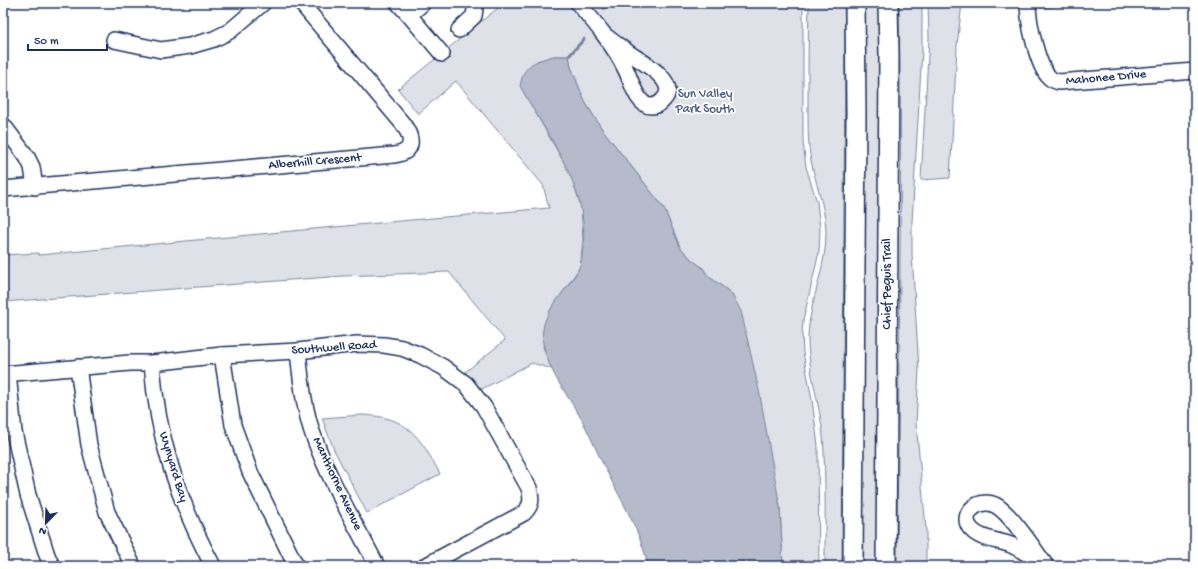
<svg xmlns="http://www.w3.org/2000/svg" width="1198" height="569" viewBox="0 0 1198 569" font-family="'Gochi Hand',sans-serif">
  <style>
    .green { fill: #dee1e7; stroke: #7c88a2 }
    .water { fill: #b5bbca; stroke: #77839f }
    .lines { fill: none; stroke-linecap: round; stroke-linejoin: round }
    .stream { stroke: #77839f; stroke-width: 3 }
    .minor-casing { stroke: #1b2f5e; stroke-width: 18 }
    .major-casing { stroke: #1b2f5e; stroke-width: 22 }
    .minor { stroke: #fff; stroke-width: 15 }
    .major { stroke: #fff; stroke-width: 19 }
    .labels { text-anchor: middle; dominant-baseline: central; stroke-width: 3.5; stroke-linejoin: round; paint-order: stroke }
    .street-label { font-size: 13px; fill: #1b2f5e; stroke: #fff }
    .park-label { font-size: 13px; fill: #4c5c80; stroke: #fff }
  </style>
  <rect width="100%" height="100%" fill="#fff"/>
  <filter id="ink" filterUnits="userSpaceOnUse"><feTurbulence type="fractalNoise" baseFrequency=".025" numOctaves="2"/><feDisplacementMap in="SourceGraphic" scale="8" xChannelSelector="R" yChannelSelector="G"/><feConvolveMatrix kernelMatrix="1 2 1 2 8 2 1 2 1" color-interpolation-filters="sRGB"/></filter>
  <g filter="url(#ink)">
    <!-- green -->
    <g class="green">
      <path d="M 504,3 L 803,3 L 803,142 L 806,167 L 817,202 L 820,228 L 819,252 L 803,321 L 802,335 L 803,352 L 812,400 L 818,446 L 819,566 L 783,566 L 780,507 L 731,293 L 708,276 L 703,268 L 692,260 L 680,247 L 664,208 L 602,129 L 585,102 L 571,67 L 569,56 L 554,56 L 537,61 L 530,103 L 571,175 L 581,206 L 583,240 L 580,267 L 550,311 L 543,347 L 552,369 L 532,363 L 480,390 L 464,373 L 505,340 L 449,272 L 343,276 L 3,302 L 3,255 L 38,253 L 39,255 C 209,239 379,222 549,208 L 543,185 L 456,81 L 418,114 L 398,89 Z"/>
      <path d="M 809,3 L 844,3 L 845,32 L 842,566 L 825,566 C 825,523 826,479 823,436 C 820,402 807,369 808,335 C 810,299 827,266 826,231 C 825,202 812,176 809,148 C 808,135 808,122 808,109 C 808,74 808,38 809,3 Z"/>
      <polygon points="861,3 880,3 879,566 859,566"/>
      <path d="M 899,3 L 922,3 L 922,50 L 912,222 L 912,254 L 919,370 L 916,423 L 926,528 L 926,566 L 897,566 C 898,378 903,191 899,3 Z"/>
      <polygon points="928,3 962,3 957,46 950,178 921,180 929,38"/>
      <polygon points="1041,3 1100,3 1040,8"/>
      <path d="M 362,415 C 408,416 420,437 440,474 L 367,513 L 334,450 L 322,418 Z"/>
    </g>
    <!-- water -->
    <path class="water" d="M 554,56 L 569,56 L 571,67 L 585,102 L 602,129 L 664,208 L 680,247 L 692,260 L 703,268 L 708,276 L 731,293 L 741,311 L 760,395 L 780,507 L 783,566 L 648,566 C 641,532 622,502 607,472 C 598,455 591,437 582,420 C 569,397 550,374 544,348 C 535,314 566,295 579,268 C 582,262 582,253 583,247 C 590,188 547,136 520,86 C 524,64 533,62 554,56 Z"/>
    <g class="lines">
      <!-- stream -->
      <g class="stream">
        <polyline points="604,8 607,3"/>
        <polyline points="569,56 584,39"/>
      </g>
      <!-- minor casing -->
      <g class="minor-casing">
        <g id="minor">
          <polyline points="398,3 409,15"/>
          <polyline points="423,3 409,15 442,54"/>
          <path d="M 578,3 C 596,24 614,45 626,70 C 631,80 637,106 651,106 C 656,106 661,103 664,99 C 680,81 640,61 629,53 C 622,48 614,43 607,37"/>
          <path d="M 1028,3 C 1028,20 1037,67 1050,78 C 1052,80 1056,81 1059,82 L 1195,71"/>
          <polyline points="459,30 474,16 475,9"/>
          <polyline points="114,40 161,50 190,46 214,39 230,31 263,3"/>
          <polyline points="3,125 27,157 32,167 35,187"/>
          <path d="M 3,189 L 394,155 C 415,152 413,138 403,124 L 301,3"/>
          <path d="M 298,351 C 301,380 304,412 315,440 C 331,484 356,525 377,566"/>
          <polyline points="222,355 233,425 250,472 296,566"/>
          <path d="M 152,363 C 157,438 178,500 213,566"/>
          <polyline points="78,367 89,445 107,512 133,566"/>
          <polyline points="8,373 14,432 28,495 47,555 52,566"/>
          <path d="M 3,374 L 130,363 L 152,363 L 222,355 L 298,351 L 357,344 L 384,345 L 402,348 L 420,355 L 443,367 L 466,384 L 484,407 L 529,488 C 532,499 532,505 524,513 L 425,566"/>
          <path d="M 1046,566 C 1035,559 1023,550 1011,545 C 999,540 981,540 972,530 C 957,515 979,497 995,505 C 1010,512 1036,552 1046,566"/>
        </g>
      </g>
      <!-- major casing -->
      <g class="major-casing">
        <g id="major">
          <polyline points="853,566 856,113 855,3"/>
          <polyline points="886,566 889,55 888,3"/>
        </g>
      </g>
      <!-- minor -->
      <use href="#minor" class="minor"/>
      <!-- major -->
      <use href="#major" class="major"/>
    </g>
  </g>
  <g class="labels">
    <!-- street labels -->
    <g class="street-label">
      <text transform="translate(1106 78) rotate(-5)">Mahonee Drive</text>
      <text transform="translate(315 162) rotate(-5)">Alberhill Crescent</text>
      <text transform="translate(887 284) rotate(-90)">Chief Peguis Trail</text>
      <text transform="translate(334 348) rotate(-4)">Southwell Road</text>
      <text transform="translate(173 467) rotate(73)">Wynyard Bay</text>
      <text transform="translate(337 484) rotate(65)">Manthorne Avenue</text>
    </g>
    <!-- park labels -->
    <g class="park-label">
      <text x="705" y="94">Sun Valley<tspan x="705" dy="15">Park South</tspan></text>
    </g>
  </g>
  <!-- margin -->
  <rect width="1198" height="569" fill="none" stroke="#fff" stroke-width="16"/>
  <rect x="8" y="8" width="1182" height="553" fill="none" stroke="#1b2f5e" stroke-width="1.5" filter="url(#ink)"/>
  <!-- north arrow -->
  <g transform="translate(46 523) rotate(203)" stroke="#ffffff" stroke-width="3" paint-order="stroke">
  <path d="M0-3L7 15L0 10L-7 15Z" fill="#1b2f5e"/>
  <text y="-6" font-size="11" font-weight="bold" text-anchor="middle" fill="#1b2f5e">N</text>
  </g>
  <!-- scale -->
  <path d="M28 44v6h79v-6" fill="none" stroke="#1b2f5e" stroke-width="2"/>
  <text x="34" y="44" font-size="12" fill="#1b2f5e" stroke="#ffffff" stroke-width="3" paint-order="stroke">50 m</text>
</svg>
